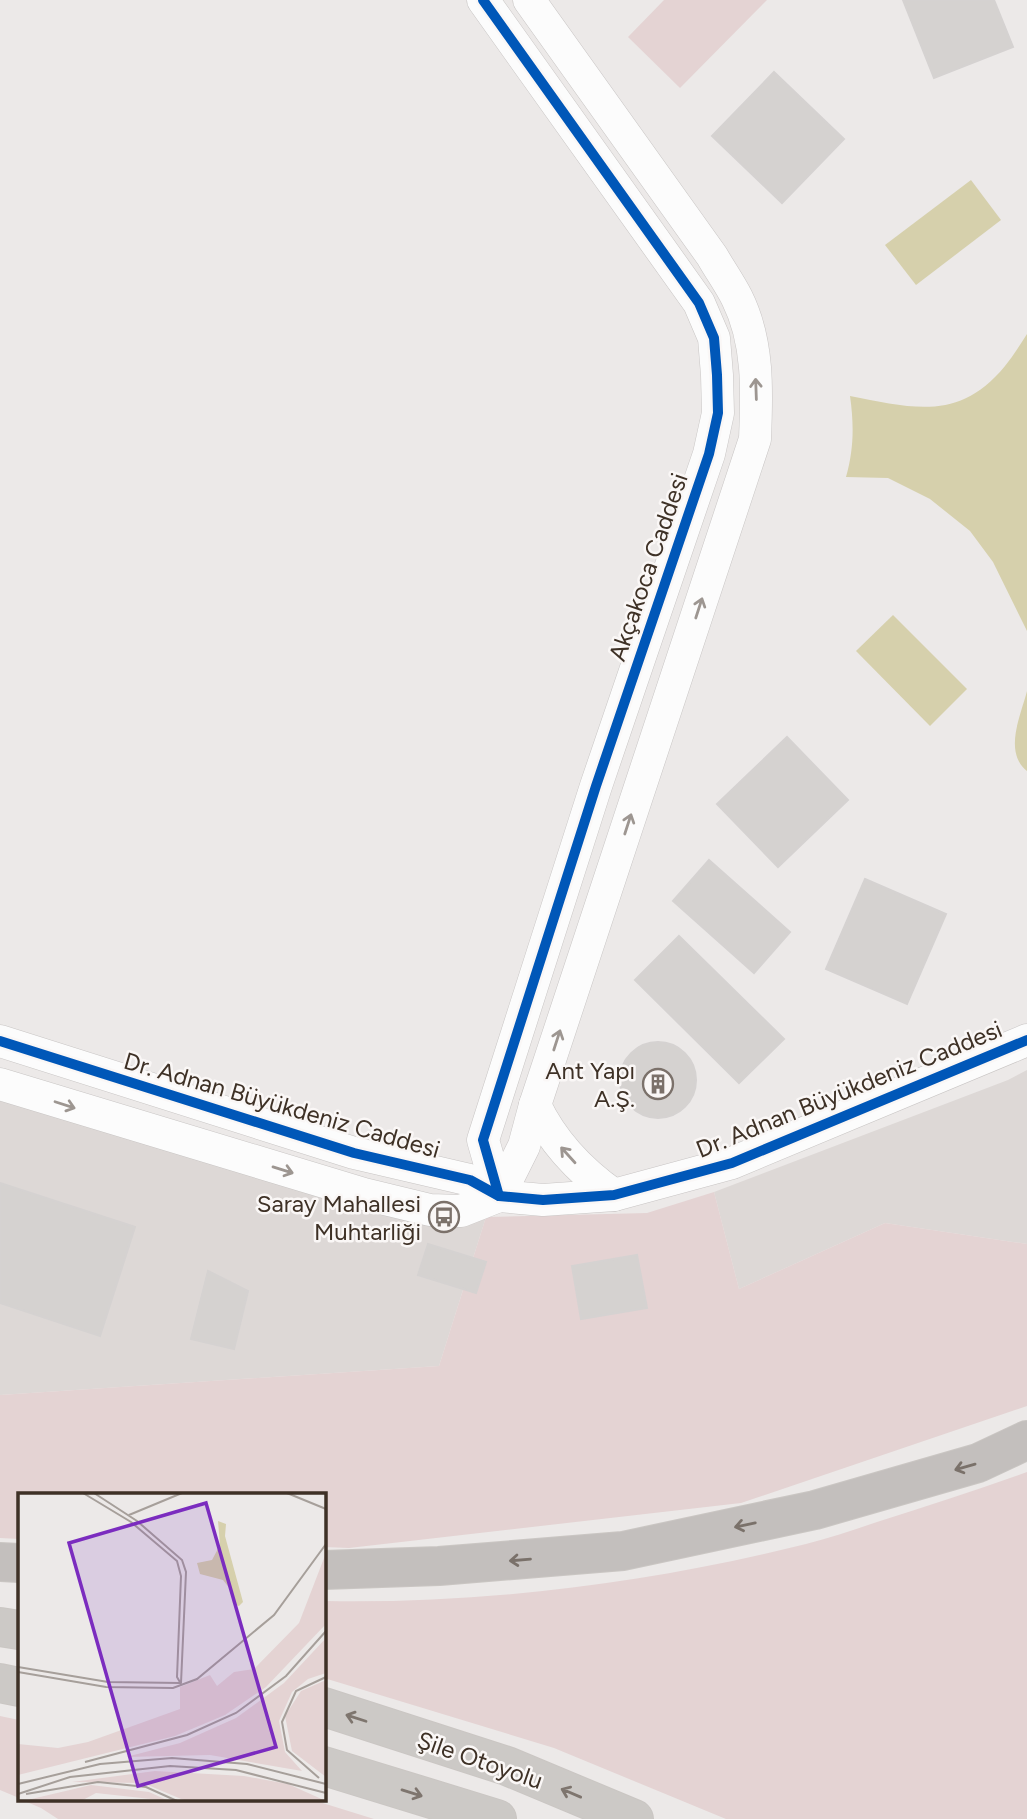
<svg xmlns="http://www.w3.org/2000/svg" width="1027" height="1819" viewBox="0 0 1027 1819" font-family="Figtree,sans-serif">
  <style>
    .built { fill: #ddd8d6 }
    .green { fill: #e4d3d3 }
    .water { fill: #d6d0ac }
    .building { fill: #d5d2d0; stroke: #d5d2d1; stroke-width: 2 }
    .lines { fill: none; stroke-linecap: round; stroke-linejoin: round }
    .tertiary-casing { stroke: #c8c5c4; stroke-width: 33 }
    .trunk-casing { stroke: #cac6c3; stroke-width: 40 }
    .motorway-casing { stroke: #cac6c3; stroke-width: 40 }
    .tertiary { stroke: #fcfcfc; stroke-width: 32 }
    .trunk { stroke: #ccc9c6; stroke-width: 38 }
    .motorway { stroke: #c3bfbd; stroke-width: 38 }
    .cycleway-casing { stroke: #faf7f6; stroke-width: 15 }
    .cycleway { stroke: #0057b8; stroke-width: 10 }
    .oneway { stroke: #9d9691 }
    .oneway2 { stroke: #7a716a }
    .oneway3 { stroke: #7e756e }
    .labels { text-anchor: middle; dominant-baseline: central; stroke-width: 5; stroke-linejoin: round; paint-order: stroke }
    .street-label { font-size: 24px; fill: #3e3126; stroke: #faf7f6 }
    .poi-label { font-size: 24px; fill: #3e3126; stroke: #faf7f6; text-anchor: end }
    .inset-road { fill: none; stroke: #a69f9a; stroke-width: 2 }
    .view { fill: #7b2cbf; fill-opacity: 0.15; stroke: #7b2cbf; stroke-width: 3.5 }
    .inset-edge { fill: none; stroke: #3e3126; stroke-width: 3.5 }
  </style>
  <rect width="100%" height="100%" fill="#ece9e8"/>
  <!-- built -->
  <g class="built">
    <polygon points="1027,1070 1027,1244 885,1223 739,1289 714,1192 1008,1080"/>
    <polygon points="0,1080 486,1217 439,1366 0,1395"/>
  </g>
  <!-- green -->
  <g class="green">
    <polygon points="664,0 767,0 680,88 628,37"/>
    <polygon points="714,1192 739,1289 885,1223 1027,1244 1027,1406 741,1503 349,1548 324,1547 324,1495 19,1495 19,1539 0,1538 0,1395 439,1366 486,1217 647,1213"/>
    <path d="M 1027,1472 L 1027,1819 L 726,1819 L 554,1748 L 324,1678 L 324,1601 C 485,1604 649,1583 806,1544 C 830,1538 853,1530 877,1522 C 927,1506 977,1490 1027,1472 Z"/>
    <polygon points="0,1716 19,1720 19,1798 0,1790"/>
    <polygon points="22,1800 313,1800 374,1819 58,1819 41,1808"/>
  </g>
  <!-- water -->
  <g class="water">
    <polygon points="971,180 1001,220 916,285 885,245"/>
    <path d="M 1027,334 L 1027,631 L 993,562 L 970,531 L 930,499 L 888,478 L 846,477 C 854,449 854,424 850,396 C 913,408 959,422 1005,366 C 1013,356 1020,345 1027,334 Z"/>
    <polygon points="893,615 967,689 930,726 856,651"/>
    <path d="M 1027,691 L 1027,771 C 1003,752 1021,715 1027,691 Z"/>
  </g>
  <!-- building -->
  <g class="building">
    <polygon points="903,0 994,0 1013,47 934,78"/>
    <polygon points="774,72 844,139 782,203 712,136"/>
    <polygon points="787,737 848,800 778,867 717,804"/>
    <polygon points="709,860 790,932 754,973 673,901"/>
    <polygon points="865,879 946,914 907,1004 826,969"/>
    <polygon points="679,936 784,1039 739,1083 635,980"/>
    <circle cx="658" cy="1080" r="38"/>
    <polygon points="0,1183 135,1227 100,1336 0,1303"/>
    <polygon points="428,1244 486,1262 476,1293 418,1275"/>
    <polygon points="637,1255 647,1308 581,1319 572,1266"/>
    <polygon points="208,1271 248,1291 234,1349 191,1339"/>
  </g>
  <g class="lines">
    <!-- tertiary casing -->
    <g class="tertiary-casing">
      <g id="tertiary">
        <polyline points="483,0 699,303 714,338 717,375 718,413 709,454 596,786 483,1140 499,1196"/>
        <polyline points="0,1041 354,1153 470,1180 499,1196 543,1200 614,1195 732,1163 1027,1040"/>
        <polyline points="0,1084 364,1194 430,1210 461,1211 499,1196"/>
        <path d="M 535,1105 C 553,1143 580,1171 614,1195"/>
        <path d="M 499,1196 L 524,1146 L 535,1105 L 755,439 C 757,392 759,342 737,298 C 730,284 720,270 712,256 L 529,0"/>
      </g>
    </g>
    <!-- trunk casing -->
    <g class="trunk-casing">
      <g id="trunk">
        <polyline points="0,1627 19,1630"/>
        <polyline points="0,1683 19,1687"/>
        <polyline points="324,1707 507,1766 634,1819"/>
        <polyline points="324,1766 497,1819"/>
      </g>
    </g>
    <!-- motorway casing -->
    <g class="motorway-casing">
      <g id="motorway">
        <polyline points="0,1562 19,1563"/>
        <polyline points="324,1570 439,1566 623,1551 815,1510 978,1463 1027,1440"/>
      </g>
    </g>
    <!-- tertiary -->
    <use href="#tertiary" class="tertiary"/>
    <!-- trunk -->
    <use href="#trunk" class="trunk"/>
    <!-- motorway -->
    <use href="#motorway" class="motorway"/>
    <!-- cycleway casing -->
    <g class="cycleway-casing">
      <g id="cycleway">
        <polyline points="483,0 699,303 714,338 717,375 718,413 709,454 596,786 483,1140 499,1196"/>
        <polyline points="0,1041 354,1153 470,1180 499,1196 543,1200 614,1195 732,1163 1027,1040"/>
      </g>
    </g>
    <!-- cycleway -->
    <use href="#cycleway" class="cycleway"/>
  </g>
  <!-- one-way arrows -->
  <defs><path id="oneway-shaft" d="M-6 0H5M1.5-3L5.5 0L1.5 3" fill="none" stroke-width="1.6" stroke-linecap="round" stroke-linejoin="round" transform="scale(1.75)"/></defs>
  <g class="oneway">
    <use href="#oneway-shaft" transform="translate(756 389) rotate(-92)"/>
    <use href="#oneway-shaft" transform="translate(699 608) rotate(-72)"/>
    <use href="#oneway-shaft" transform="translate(628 824) rotate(-72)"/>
    <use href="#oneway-shaft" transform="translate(557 1040) rotate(-72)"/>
    <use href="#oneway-shaft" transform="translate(65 1105) rotate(18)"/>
    <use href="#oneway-shaft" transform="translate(568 1155) rotate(-132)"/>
    <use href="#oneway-shaft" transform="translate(283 1170) rotate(17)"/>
  </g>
  <g class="oneway2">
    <use href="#oneway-shaft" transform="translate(965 1467) rotate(164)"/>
    <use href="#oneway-shaft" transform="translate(745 1525) rotate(168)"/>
    <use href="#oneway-shaft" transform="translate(520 1560) rotate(175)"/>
  </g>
  <g class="oneway3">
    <use href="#oneway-shaft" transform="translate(356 1718) rotate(-162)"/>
    <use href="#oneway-shaft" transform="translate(412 1793) rotate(17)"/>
    <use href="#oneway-shaft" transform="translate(571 1793) rotate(-157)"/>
  </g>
  <!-- icons -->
  <defs>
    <g id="building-ring" transform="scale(1.575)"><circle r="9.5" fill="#faf7f6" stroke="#7b716a" stroke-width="1.5"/><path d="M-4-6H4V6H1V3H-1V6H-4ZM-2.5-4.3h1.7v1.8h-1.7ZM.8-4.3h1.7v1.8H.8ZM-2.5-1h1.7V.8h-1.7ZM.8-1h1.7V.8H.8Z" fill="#7b716a"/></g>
    <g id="bus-ring" transform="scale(1.575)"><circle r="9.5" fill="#faf7f6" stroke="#7b716a" stroke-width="1.5"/><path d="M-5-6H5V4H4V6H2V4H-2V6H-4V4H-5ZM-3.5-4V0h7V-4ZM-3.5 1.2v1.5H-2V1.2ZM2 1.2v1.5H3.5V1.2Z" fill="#7b716a"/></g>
  </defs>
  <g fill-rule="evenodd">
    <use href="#building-ring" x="658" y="1084"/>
    <use href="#bus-ring" x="444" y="1217"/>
  </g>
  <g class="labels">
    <!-- street labels -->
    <g class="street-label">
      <text transform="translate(648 567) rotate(-71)">Akçakoca Caddesi</text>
      <text transform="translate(849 1089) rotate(-22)">Dr. Adnan Büyükdeniz Caddesi</text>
      <text transform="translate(282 1105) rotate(16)">Dr. Adnan Büyükdeniz Caddesi</text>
      <text transform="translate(480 1760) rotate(19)">Şile Otoyolu</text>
    </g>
    <!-- poi labels -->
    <g class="poi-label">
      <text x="635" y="1070">Ant Yapı<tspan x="635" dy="28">A.Ş.</tspan></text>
      <text x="421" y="1203">Saray Mahallesi<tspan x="421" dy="28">Muhtarliği</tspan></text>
    </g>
  </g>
  <!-- overview -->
  <g transform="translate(18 1493)">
    <rect width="308" height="308" fill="#ece9e8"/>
    <path d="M 308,60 L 308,131 L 248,194 L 207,222 L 157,243 L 0,282 L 0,251 L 40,255 L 70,249 L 162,216 L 162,194 L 192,182 L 199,193 L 216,179 L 236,176 L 281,130 ZM 308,145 L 308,180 L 290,186 L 274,199 L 261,228 L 267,259 L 284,278 L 192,262 L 108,264 L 162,250 L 218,225 L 266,190 ZM 308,187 L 308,284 L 274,258 L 267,223 L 283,198 ZM 137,278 L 226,283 L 270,291 L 308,308 L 168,308 L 125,290 L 54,289 ZM 73,292 L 131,299 L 151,308 L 78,300 L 63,308 L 5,308 Z" fill="#e4d3d3"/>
    <path d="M 200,28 L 208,31 L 207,43 L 225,109 L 221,113 L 215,111 L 213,97 L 205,87 L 182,81 L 179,70 L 194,67 L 202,52 Z" fill="#d6d0ac"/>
    <path class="inset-road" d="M 65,0 L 113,29 L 159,68 L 163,83 L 159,184 L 163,191M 76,0 L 119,28 L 164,67 L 168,79 L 163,190M 269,0 L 308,16M 111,22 L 164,0M 0,174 L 90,189 L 162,190M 0,179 L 88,194 L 155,195 L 179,186 L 256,122 L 308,51M 67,269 L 169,242 L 218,220 L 268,183 L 308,138M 301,285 L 269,257 L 264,229 L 278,198 L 308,184M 0,291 L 82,271 L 154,265 L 229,271 L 308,291M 0,301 L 52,284 L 152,273 L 218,277 L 308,300M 8,301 L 80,289 L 128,294 L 159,308M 71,308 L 99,308"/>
    <path class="view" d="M 188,10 L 258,254 L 120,293 L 51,50 Z"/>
    <rect width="308" height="308" class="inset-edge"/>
  </g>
</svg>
